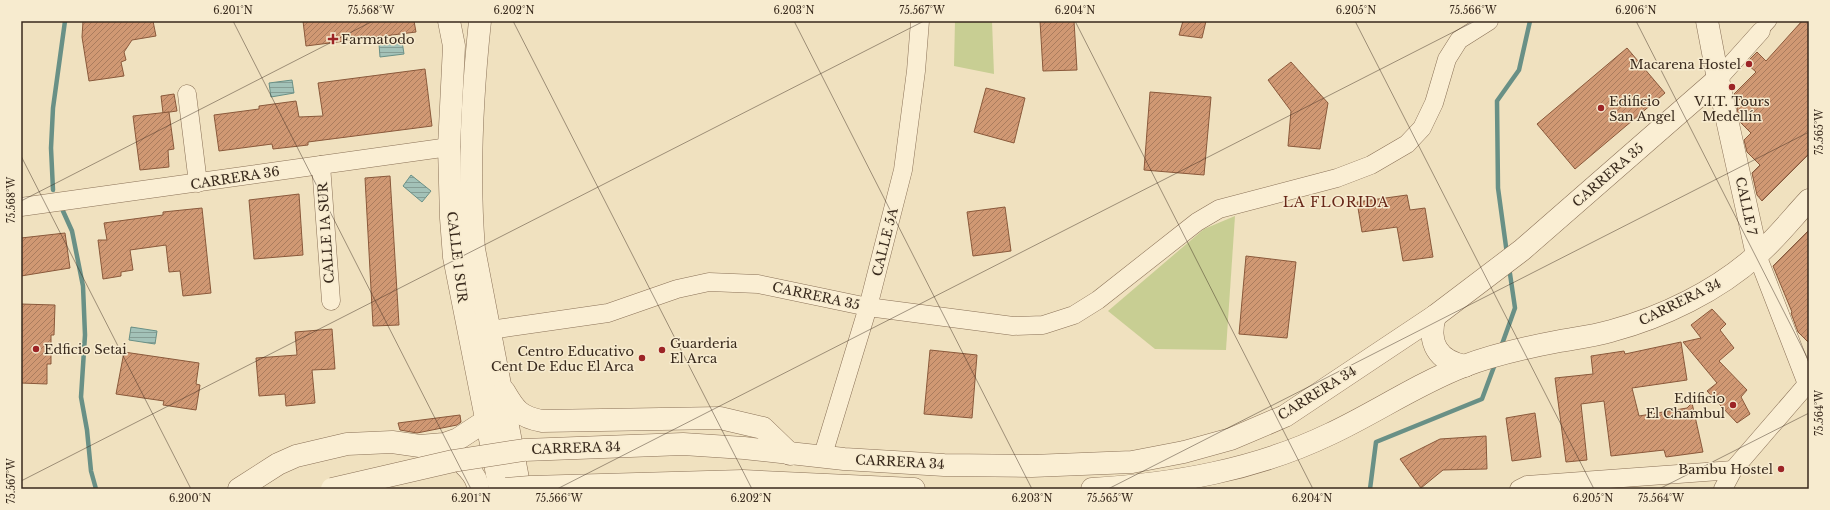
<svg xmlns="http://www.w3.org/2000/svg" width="1830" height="510" viewBox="0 0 1830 510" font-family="'Libre Baskerville',serif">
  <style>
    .green { fill: #c8ce93 }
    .water { fill: url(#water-rules); stroke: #699086 }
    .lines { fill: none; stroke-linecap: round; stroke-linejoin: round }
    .stream { stroke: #699086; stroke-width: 4.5 }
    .building { fill: url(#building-hatch); stroke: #8a593b }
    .pedestrian-casing { stroke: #8a7157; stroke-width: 14 }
    .minor-casing { stroke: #8a7157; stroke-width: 19 }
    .tertiary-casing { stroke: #8a7157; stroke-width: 23 }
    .pedestrian { stroke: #faeed3; stroke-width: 13 }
    .minor { stroke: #faeed3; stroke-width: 18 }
    .tertiary { stroke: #faeed3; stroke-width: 22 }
    .tertiary-bridge-casing { stroke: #8a7157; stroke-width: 23; stroke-linecap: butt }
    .tertiary-bridge { stroke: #faeed3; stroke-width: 22 }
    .ticks { fill: none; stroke: #38291c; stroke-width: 1; stroke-opacity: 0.45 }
    .poi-dot { fill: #9c2426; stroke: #f7ebcf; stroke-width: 1.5 }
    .labels { text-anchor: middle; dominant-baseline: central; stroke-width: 3; stroke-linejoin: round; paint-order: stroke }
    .poi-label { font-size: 13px; fill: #38291c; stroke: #f7ebcf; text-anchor: start }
    .street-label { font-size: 13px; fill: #38291c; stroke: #f7ebcf }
    .neighbourhood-label { font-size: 14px; letter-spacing: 1px; fill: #672819; stroke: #f7ebcf }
    .neatline { fill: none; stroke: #38291c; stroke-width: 1.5 }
    .ticks-label { font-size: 10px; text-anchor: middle; fill: #38291c }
  </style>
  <defs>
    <pattern id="water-rules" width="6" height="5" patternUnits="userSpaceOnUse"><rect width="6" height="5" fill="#a3c2b8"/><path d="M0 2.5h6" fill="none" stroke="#869e95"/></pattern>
    <pattern id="building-hatch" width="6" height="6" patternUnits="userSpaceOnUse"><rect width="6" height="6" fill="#d09873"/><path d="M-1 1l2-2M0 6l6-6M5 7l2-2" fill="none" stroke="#aa7c5e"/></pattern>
  </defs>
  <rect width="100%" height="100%" fill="#f0e1bf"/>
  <!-- green -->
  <g class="green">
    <polygon points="955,21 992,21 994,74 954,66"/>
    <polygon points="1235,216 1226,350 1155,349 1108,311 1204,229"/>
  </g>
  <!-- water -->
  <g class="water">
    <polygon points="402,41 404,54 380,57 379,44"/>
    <polygon points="292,80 294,93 271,97 269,83"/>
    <polygon points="411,175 431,191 422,202 403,186"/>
    <polygon points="131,327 157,331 155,344 129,340"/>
  </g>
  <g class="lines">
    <!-- stream -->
    <g class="stream">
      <polyline points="53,190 51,148 53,108 65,21"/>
      <polyline points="63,211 72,231 83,286 85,335 81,397 87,430 91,471 96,489"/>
      <polyline points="1507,254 1498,188 1497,101 1519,70 1530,21"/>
      <polyline points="1501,347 1515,308 1509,267"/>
      <polyline points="1370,489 1376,442 1482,399 1495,364"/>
    </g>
  </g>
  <!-- building -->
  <g class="building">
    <polygon points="83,21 153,21 156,36 132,40 124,52 126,60 121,62 124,76 89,81 82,37"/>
    <polygon points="303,21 414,21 416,32 306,46"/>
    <polygon points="1040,21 1074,21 1077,70 1043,71"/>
    <polygon points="1183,21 1206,21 1202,38 1179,35"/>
    <polygon points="1802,21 1809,21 1809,154 1762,201 1757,195 1752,173 1760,165 1747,152 1744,140 1751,133 1740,122 1737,108 1743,103 1734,94 1756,72 1746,63 1757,52 1766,61"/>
    <polygon points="1627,48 1665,93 1575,169 1537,124"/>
    <polygon points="1291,62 1328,103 1320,149 1288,146 1291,111 1268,80"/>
    <polygon points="425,69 432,126 308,142 308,145 273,149 272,144 219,151 214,115 259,109 259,106 296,101 299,117 323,116 318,83"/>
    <polygon points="986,88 1025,98 1014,143 974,132"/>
    <polygon points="1150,92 1211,97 1204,175 1144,170"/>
    <polygon points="174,94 177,111 163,113 161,96"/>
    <polygon points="169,112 174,149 168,150 169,167 140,170 133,116"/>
    <polygon points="390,176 399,325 373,326 365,178"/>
    <polygon points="299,194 303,255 254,259 249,200"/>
    <polygon points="1407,195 1410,210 1425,208 1433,257 1403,261 1397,227 1362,232 1357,202"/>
    <polygon points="1005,207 1011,251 973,256 967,212"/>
    <polygon points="202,208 211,293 183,296 180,271 169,272 166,245 130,250 133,270 121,272 121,276 103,279 98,240 107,240 104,223 163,215 163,212"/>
    <polygon points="1809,230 1809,343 1798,332 1791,313 1792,312 1773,266"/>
    <polygon points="65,233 70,268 21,276 21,238"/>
    <polygon points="1246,256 1296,262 1287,338 1239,334"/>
    <polygon points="21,304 55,305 54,335 51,335 51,364 47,364 47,384 21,383"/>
    <polygon points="1712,309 1726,324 1720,330 1734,348 1719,361 1747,390 1741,397 1750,414 1737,423 1707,391 1717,383 1683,342 1701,338 1691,325"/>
    <polygon points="332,329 335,369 312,370 315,403 286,406 285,394 259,396 256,358 297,355 295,332"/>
    <polygon points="1681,342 1687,380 1632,388 1639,416 1687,408 1692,403 1703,452 1666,457 1664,450 1611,456 1604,401 1581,404 1587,460 1566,462 1555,378 1593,374 1591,356 1624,351 1625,354"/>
    <polygon points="930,350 977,355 972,418 924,414"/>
    <polygon points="124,352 199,363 196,384 200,385 196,410 163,405 164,401 116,394"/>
    <polygon points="1535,413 1541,457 1512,461 1506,418"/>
    <polygon points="460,415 461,422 457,425 417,433 400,430 398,423"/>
    <polygon points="1486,436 1487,469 1443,470 1421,488 1400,459 1440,439"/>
  </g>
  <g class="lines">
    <!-- pedestrian casing -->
    <g class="pedestrian-casing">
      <polyline id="pedestrian" points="1761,31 1770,21"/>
    </g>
    <!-- minor casing -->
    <g class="minor-casing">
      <g id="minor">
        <polyline points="1718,79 1761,31"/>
        <polyline points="187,94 198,183"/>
        <polyline points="321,165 331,301"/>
        <polyline points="21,207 449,147"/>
        <polyline points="1757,255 1807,384"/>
        <polyline points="490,330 608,313 677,289 709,282 758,284 868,307 1013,326 1043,325 1074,315 1098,300 1197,222 1219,209 1337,178 1371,165 1407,144 1422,128 1434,103 1447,59 1459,40 1489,21"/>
        <polyline points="822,458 868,307 903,170 916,71 920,21"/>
        <polyline points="1519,489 1527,485 1733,470"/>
        <polyline points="1723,489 1733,470 1809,382"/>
      </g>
    </g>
    <!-- tertiary casing -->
    <g class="tertiary-casing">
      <g id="tertiary">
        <polyline points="449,21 454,46 449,147 451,218 454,257 500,489"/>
        <path d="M 480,21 C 472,96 468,174 474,249 L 520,489"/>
        <polyline points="1707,21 1718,79 1757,255"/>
        <path d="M 1435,316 C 1427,343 1438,361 1465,366"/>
        <path d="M 504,391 C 515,410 520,417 542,421 L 720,418 L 763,428 L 790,454"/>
        <path d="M 446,449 C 458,458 478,473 478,489"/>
        <polyline points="524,450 683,444 744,448 844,459 944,465 1032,466 1132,462 1184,452 1231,439 1285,416 1435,316 1522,250 1718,79"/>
        <polyline points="530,487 743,481 914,489"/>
        <polyline points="239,489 278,464 296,456 347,444 392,442 420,446 444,444 458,439 487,420"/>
        <path d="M 1092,489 C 1174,484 1255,470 1330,434 C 1375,413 1417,384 1464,366 C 1495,354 1528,347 1560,341 C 1577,338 1594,336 1611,331 C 1663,317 1717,291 1757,255 C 1776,239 1792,218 1809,200"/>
      </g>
    </g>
    <!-- pedestrian -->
    <use href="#pedestrian" class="pedestrian"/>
    <!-- minor -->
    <use href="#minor" class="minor"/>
    <!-- tertiary -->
    <use href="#tertiary" class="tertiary"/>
    <!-- tertiary-bridge casing -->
    <g class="tertiary-bridge-casing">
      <g id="tertiary-bridge">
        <polyline points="332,489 453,461 524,450"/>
        <polyline points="506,489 530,487"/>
      </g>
    </g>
    <!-- tertiary-bridge -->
    <use href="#tertiary-bridge" class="tertiary-bridge"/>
  </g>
  <!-- ticks -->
  <path class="ticks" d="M 233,21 L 471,489M 513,21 L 752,489M 794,21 L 1032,489M 1075,21 L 1313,489M 1355,21 L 1594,489M 1636,21 L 1809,361M 21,156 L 191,489M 21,201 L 373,21M 21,481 L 924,21M 557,489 L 1475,21M 1108,489 L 1809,132M 1659,489 L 1809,413"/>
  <!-- markers -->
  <g class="poi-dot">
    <path d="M331 33h4v4h4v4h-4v4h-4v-4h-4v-4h4z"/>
    <circle cx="1749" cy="64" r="4"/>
    <circle cx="1732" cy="87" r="4"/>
    <circle cx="1601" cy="108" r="4"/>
    <circle cx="36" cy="349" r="4"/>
    <circle cx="662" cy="350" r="4"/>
    <circle cx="642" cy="358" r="4"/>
    <circle cx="1733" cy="405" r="4"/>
    <circle cx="1781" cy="469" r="4"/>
  </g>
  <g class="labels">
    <!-- poi labels -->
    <g class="poi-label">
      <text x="341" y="39">Farmatodo</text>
      <text x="1741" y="64" text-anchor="end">Macarena Hostel</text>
      <text x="1609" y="101">Edificio<tspan x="1609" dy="15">San Angel</tspan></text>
      <text x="1732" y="101" text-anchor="middle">V.I.T. Tours<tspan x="1732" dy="15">Medellín</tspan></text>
      <text x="670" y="343">Guarderia<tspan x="670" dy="15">El Arca</tspan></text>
      <text x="44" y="349">Edficio Setai</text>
      <text x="634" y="351" text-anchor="end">Centro Educativo<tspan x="634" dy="15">Cent De Educ El Arca</tspan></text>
      <text x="1725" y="398" text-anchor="end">Edificio<tspan x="1725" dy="15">El Chambul</tspan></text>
      <text x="1773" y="469" text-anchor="end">Bambu Hostel</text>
    </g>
    <!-- street labels -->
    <g class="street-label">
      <text transform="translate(1608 175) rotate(-41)">CARRERA 35</text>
      <text transform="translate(235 178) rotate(-9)">CARRERA 36</text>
      <text transform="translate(1746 206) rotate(78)">CALLE 7</text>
      <text transform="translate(326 233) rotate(-94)">CALLE 1A SUR</text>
      <text transform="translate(885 242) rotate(-76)">CALLE 5A</text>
      <text transform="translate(457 257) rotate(83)">CALLE 1 SUR</text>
      <text transform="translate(816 296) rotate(12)">CARRERA 35</text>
      <text transform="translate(1680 302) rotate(-26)">CARRERA 34</text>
      <text transform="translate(1317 393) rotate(-32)">CARRERA 34</text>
      <text transform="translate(576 448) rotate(-2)">CARRERA 34</text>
      <text transform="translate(900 462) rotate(3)">CARRERA 34</text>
    </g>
    <!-- neighbourhood labels -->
    <g class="neighbourhood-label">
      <text x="1336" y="202">LA FLORIDA</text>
    </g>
  </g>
  <!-- border -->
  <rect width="1830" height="510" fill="none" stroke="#f7ebcf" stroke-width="44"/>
  <rect x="22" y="22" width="1786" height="466" class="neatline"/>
  <g class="ticks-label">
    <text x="233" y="14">6.201°N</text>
    <text x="371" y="14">75.568°W</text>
    <text x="514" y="14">6.202°N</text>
    <text x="794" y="14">6.203°N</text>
    <text x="922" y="14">75.567°W</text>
    <text x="1075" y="14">6.204°N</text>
    <text x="1356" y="14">6.205°N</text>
    <text x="1473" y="14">75.566°W</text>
    <text x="1636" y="14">6.206°N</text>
    <text transform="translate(1819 132) rotate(-90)" y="4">75.565°W</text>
    <text transform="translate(11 200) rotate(-90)" y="4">75.568°W</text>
    <text transform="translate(1819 413) rotate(-90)" y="4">75.564°W</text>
    <text transform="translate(11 481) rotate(-90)" y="4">75.567°W</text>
    <text x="190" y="502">6.200°N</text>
    <text x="471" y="502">6.201°N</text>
    <text x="559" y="502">75.566°W</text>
    <text x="751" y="502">6.202°N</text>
    <text x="1032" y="502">6.203°N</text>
    <text x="1110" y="502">75.565°W</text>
    <text x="1312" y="502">6.204°N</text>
    <text x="1593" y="502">6.205°N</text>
    <text x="1661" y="502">75.564°W</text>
  </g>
</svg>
